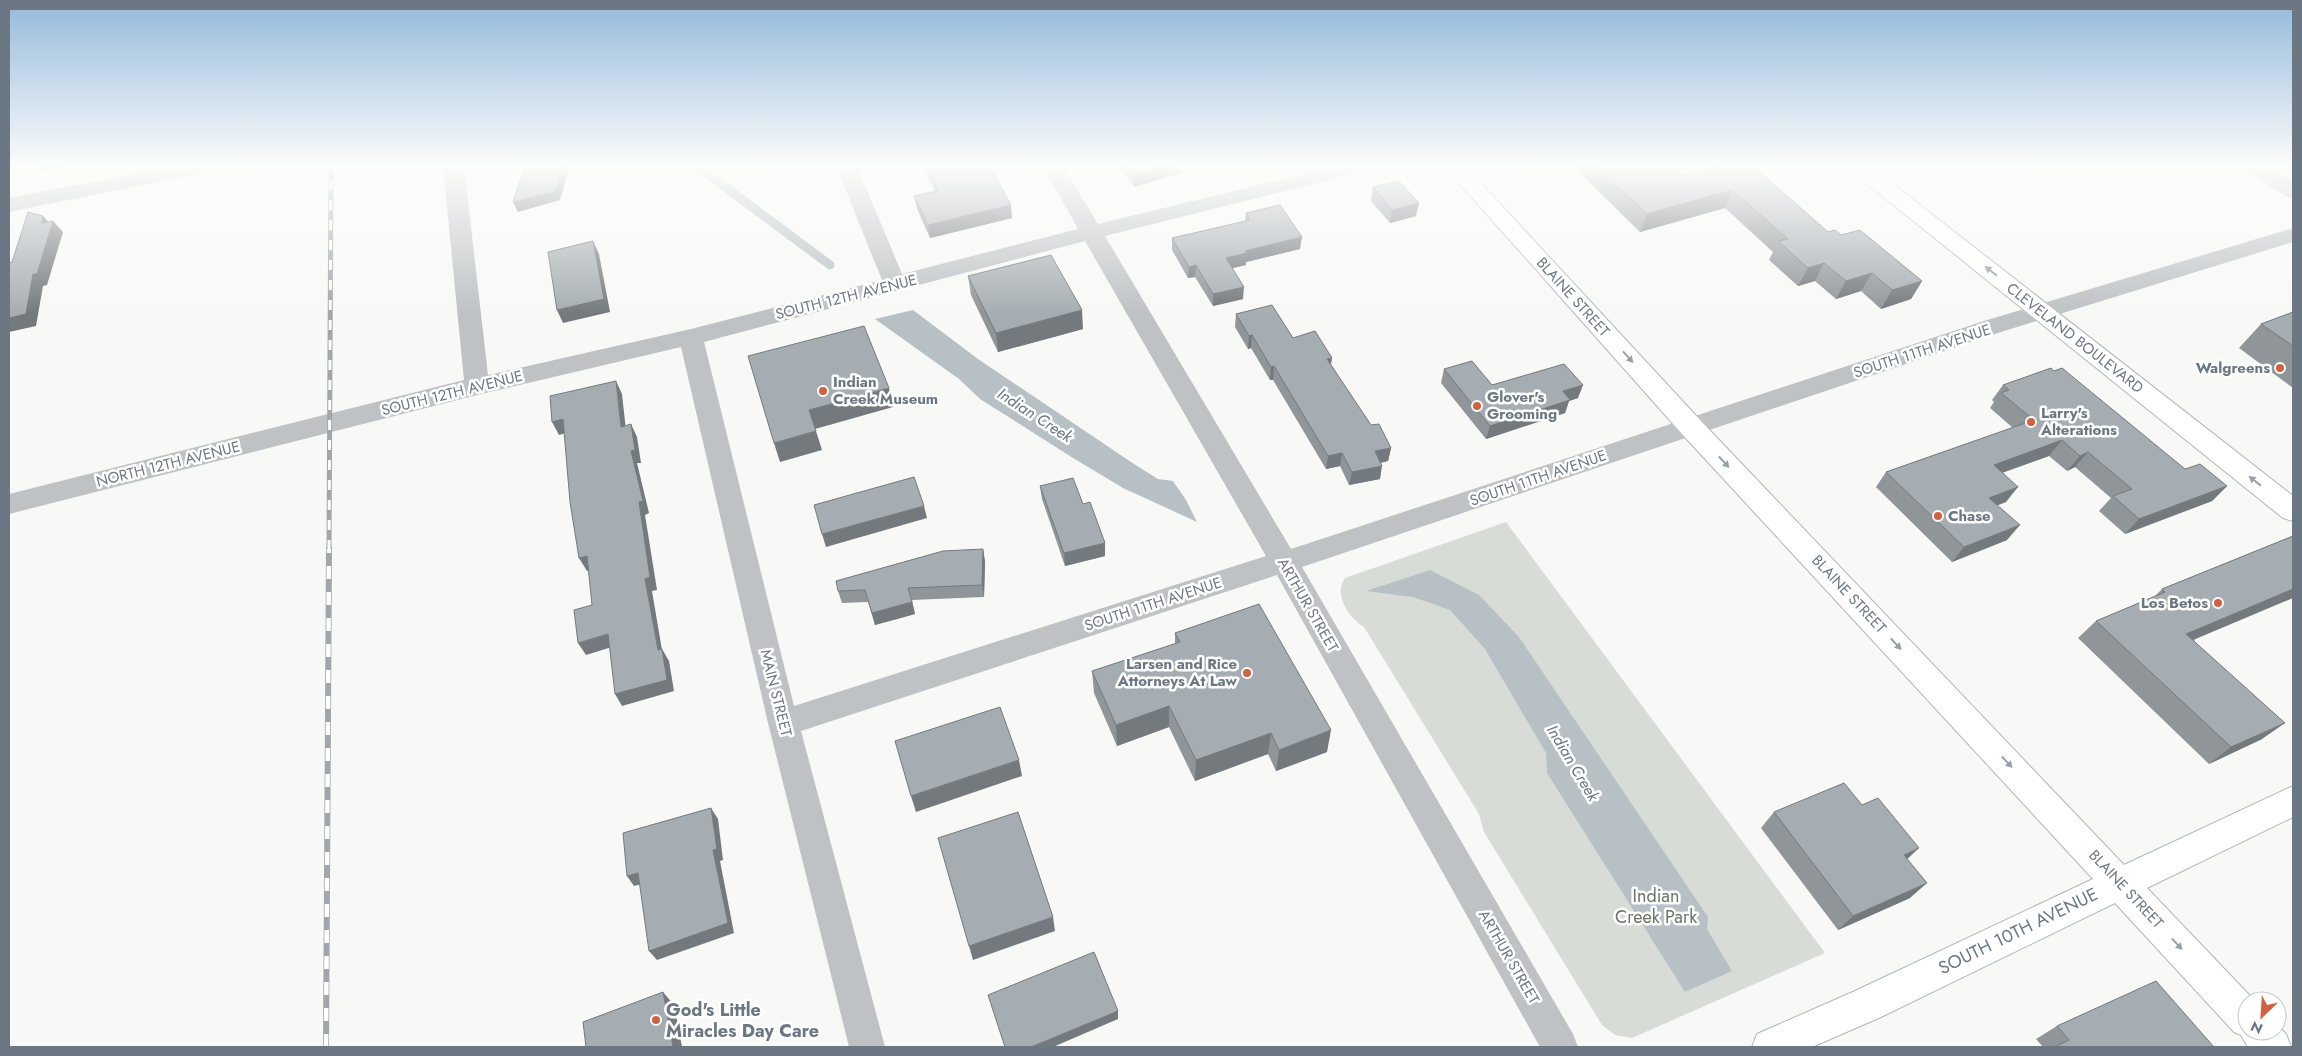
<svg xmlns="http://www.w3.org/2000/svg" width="2302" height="1056" viewBox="0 0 2302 1056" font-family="Jost,sans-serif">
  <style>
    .green { fill: #d8dcd6 }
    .water { fill: #b7c1c5 }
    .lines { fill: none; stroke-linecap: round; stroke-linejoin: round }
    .stream { stroke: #b7c1c5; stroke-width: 9 }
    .primary-casing { stroke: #b2b6b9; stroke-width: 2 }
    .minor { fill: #bec2c5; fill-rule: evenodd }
    .primary { fill: #fff; fill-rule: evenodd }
    .rail-far1-casing { stroke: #a0a6ab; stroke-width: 5 }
    .rail-casing { stroke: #a0a6ab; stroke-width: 6 }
    .rail-far1 { stroke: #fff; stroke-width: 3; stroke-dasharray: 10; stroke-linecap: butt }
    .rail { stroke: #fff; stroke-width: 4.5; stroke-dasharray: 13; stroke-linecap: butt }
    .wall { fill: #8f9599 }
    .shaded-wall { fill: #74797d }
    .building { fill: #a6adb2; stroke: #74797d }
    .oneway { fill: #97a0a8 }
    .poi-dot { fill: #ce6241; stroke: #fff; stroke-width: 2 }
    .labels { text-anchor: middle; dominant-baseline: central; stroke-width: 5; stroke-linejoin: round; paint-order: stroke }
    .street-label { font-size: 15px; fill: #6b7883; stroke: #fff }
    .poi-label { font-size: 15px; font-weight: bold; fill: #6b7883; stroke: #fff; text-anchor: start }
    .water-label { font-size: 16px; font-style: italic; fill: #67787f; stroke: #fff }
    .near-park-label { font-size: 18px; fill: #687665; stroke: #fff }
    .near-street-label { font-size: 18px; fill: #6b7883; stroke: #fff }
    .near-poi-label { font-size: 18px; font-weight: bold; fill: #6b7883; stroke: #fff; text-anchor: start }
  </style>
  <rect width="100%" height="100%" fill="#f8f8f6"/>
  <!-- green -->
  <path class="green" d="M 1506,522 L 1825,953 L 1632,1038 L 1615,1035 L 1602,1025 L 1484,832 L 1479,814 L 1364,627 C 1349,618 1333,594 1345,578 Z"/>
  <!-- water -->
  <g class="water">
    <polygon points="913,310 978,359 1134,464 1158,479 1173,481 1186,500 1197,522 1123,488 1073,458 980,399 959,379 875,319"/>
    <polygon points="1430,570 1479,595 1519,637 1708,917 1707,929 1732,971 1685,992 1547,773 1546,753 1485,649 1450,610 1413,597 1366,591"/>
  </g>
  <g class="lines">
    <!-- stream -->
    <polyline class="stream" points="697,166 830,265"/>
    <!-- primary casing -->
    <g class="primary-casing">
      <g id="primary">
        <polygon points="1444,166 1465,166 1700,420 2124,865 2293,786 2293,817 2147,888 2255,1001 2247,1001 2247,1031 2277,1031 2277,1025 2286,1034 2291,1047 2248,1047 2241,1035 2234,1032 2115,903 1881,1017 1812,1047 1752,1047 1757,1034 1855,991 2093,879 1682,434"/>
        <polygon points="1847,166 1870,166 2293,496 2293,521 2283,518 1850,170"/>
      </g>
    </g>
    <!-- minor -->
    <g class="minor">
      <polygon points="176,166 218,166 214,170 207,172 9,212 9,198"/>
      <path d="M 443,166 L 464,166 L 488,375 L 691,329 L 882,280 L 836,166 L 857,166 L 902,274 L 1078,229 L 1043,166 L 1063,166 L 1098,224 L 1337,166 L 1372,166 L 1369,170 L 1105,236 L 1291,549 L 1984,321 L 2293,228 L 2293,242 L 2001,332 L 1302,567 L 1573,1034 L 1578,1047 L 1540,1047 L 1277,575 L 801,731 L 885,1047 L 849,1047 L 768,723 L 681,347 L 477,395 L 9,514 L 9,494 L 464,380 ZM 1085,241 L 1266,556 L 794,706 L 704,342 Z"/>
      <polygon points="2244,166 2268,166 2293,182 2293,198 2285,196 2247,170"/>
    </g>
    <!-- primary -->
    <use href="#primary" class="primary"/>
    <!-- rail-far1 casing -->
    <g class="rail-far1-casing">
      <polyline id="rail-far1" points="329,550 331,166"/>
    </g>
    <!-- rail casing -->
    <g class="rail-casing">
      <polyline id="rail" points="326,1047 329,549"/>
    </g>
    <!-- rail-far1 -->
    <use href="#rail-far1" class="rail-far1"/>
    <!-- rail -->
    <use href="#rail" class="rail"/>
  </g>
  <!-- wall -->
  <g class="wall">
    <polygon points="923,166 990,166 1012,218 930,238 917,209 914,196 935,191"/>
    <polygon points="1118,166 1181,166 1181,173 1134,187"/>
    <polygon points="1577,166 1673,166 1683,175 1718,166 1828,232 1841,235 1922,281 1911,299 1881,309 1861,291 1836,299 1815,281 1798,286 1769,260 1773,252 1725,208 1640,232 1576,169"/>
    <polygon points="1373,187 1416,216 1390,223 1371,201"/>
    <polygon points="1246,213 1300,249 1246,262 1246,265 1232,268 1243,299 1213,306 1195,277 1188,278 1172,250 1172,238 1245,221"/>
    <polygon points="968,276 1083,329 998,352 971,295"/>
    <polygon points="2293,312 2293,388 2239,348 2261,324"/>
    <polygon points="1236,314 1293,338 1331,365 1371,425 1391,448 1388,461 1381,463 1380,479 1349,485 1340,466 1326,469 1273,380 1270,380 1251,348 1248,349 1235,327"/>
    <polygon points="1444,369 1492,385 1578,398 1569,401 1565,413 1486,439 1441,383"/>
    <polygon points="2003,385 2185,469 2227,486 2212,501 2125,534 2099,511 2111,498 2075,467 2067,471 2049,456 2002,473 2006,502 1997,505 2007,540 1952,562 1876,487 1886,472 2013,428 1990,408 1994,402 1992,400"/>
    <polygon points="1040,486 1083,504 1105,556 1065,566 1042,499"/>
    <polygon points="2293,536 2194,640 2262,739 2209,764 2078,638 2096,621 2154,597 2162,589"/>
    <polygon points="983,549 985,562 984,597 912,600 915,614 875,625 868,602 842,603 838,591"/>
    <polygon points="1175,633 1327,752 1276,771 1268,754 1195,781 1169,727 1117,746 1094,693 1092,671 1175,644"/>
    <polygon points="1774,812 1907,859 1910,898 1838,930 1761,828"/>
    <polygon points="2057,1026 2214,1047 2043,1047 2036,1039"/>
  </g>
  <!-- shaded-wall -->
  <g class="shaded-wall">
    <polygon points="36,166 79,166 40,171"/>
    <polygon points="564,166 570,166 560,200 518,212 513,202"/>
    <polygon points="1164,166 1181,166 1181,173 1134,187 1133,175"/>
    <polygon points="1732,190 1725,208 1640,232 1647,214"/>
    <polygon points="1419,203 1416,216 1390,223 1392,210"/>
    <polygon points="1011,205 1012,218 930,238 928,225"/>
    <polygon points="43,216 52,226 53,221 63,232 47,285 43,286 36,326 9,332 9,318 42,223"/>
    <polygon points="1302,237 1300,249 1246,262 1246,265 1225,270 1226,258 1245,251"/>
    <polygon points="593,241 599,254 610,312 563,323 557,310"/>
    <polygon points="1824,263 1815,281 1798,286 1808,268"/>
    <polygon points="1196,265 1195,277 1188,278 1189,267"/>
    <polygon points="1872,273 1861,291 1836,299 1846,281"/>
    <polygon points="1922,281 1911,299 1881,309 1892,290"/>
    <polygon points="1244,287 1243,299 1213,306 1213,294"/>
    <polygon points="1082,310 1083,329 998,352 996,333"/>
    <polygon points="1252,335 1251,348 1248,349 1249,336"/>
    <polygon points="1332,358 1330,371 1327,359"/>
    <polygon points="1274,366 1273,380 1270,380 1271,367"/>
    <polygon points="616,381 622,394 627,440 621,427"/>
    <polygon points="1583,385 1578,398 1569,401 1565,413 1486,439 1490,426 1563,391"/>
    <polygon points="889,388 893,407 815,429 809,410"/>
    <polygon points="563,419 569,432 559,435 552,422"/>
    <polygon points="631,424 637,437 641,463 637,463 649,513 645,515 657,590 652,591 664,662 658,650 645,579 631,451"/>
    <polygon points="816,431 822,450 780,462 774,443"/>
    <polygon points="2062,440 2049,456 1982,480 1994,465"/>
    <polygon points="1391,448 1388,461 1372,464 1375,451"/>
    <polygon points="2088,452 2075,467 2067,471 2080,456"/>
    <polygon points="1342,453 1340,466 1326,469 1328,456"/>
    <polygon points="1382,466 1380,479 1349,485 1352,472"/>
    <polygon points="2227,486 2212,501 2125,534 2139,519"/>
    <polygon points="2018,487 2006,502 1978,513 1989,498"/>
    <polygon points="924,506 927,518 826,547 822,534"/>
    <polygon points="2020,525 2007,540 1952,562 1964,547"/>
    <polygon points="1105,543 1105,556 1065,566 1064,553"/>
    <polygon points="983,549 985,562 984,597 982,585"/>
    <polygon points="587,556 594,569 587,571 579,558"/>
    <polygon points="2293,589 2293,598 2167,651 2186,634"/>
    <polygon points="912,602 915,614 875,625 872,613"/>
    <polygon points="608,634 615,646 586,655 578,643"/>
    <polygon points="662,649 669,661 674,691 622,706 615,694"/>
    <polygon points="1169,706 1169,727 1117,746 1116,725"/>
    <polygon points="2285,723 2262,739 2209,764 2231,747"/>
    <polygon points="1331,730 1327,752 1276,771 1279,750"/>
    <polygon points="1271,733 1268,754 1195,781 1196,760"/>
    <polygon points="1019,760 1022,776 916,812 911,796"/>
    <polygon points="711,808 718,819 723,860 720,861 734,933 657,960 649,951 713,850"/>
    <polygon points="1919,848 1902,864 1904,855"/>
    <polygon points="638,873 645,883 634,886 627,876"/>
    <polygon points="1927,883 1910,898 1838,930 1853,916"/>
    <polygon points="1053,917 1055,931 973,960 969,946"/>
    <polygon points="663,992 674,1005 682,1047 673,1047"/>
    <polygon points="1118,1011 1118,1019 1053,1047 1031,1047"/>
  </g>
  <!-- building -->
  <g class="building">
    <polygon points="525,166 564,166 556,191 513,202"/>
    <polygon points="927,166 990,166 1011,205 928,225 914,196 938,191"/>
    <polygon points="1127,166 1164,166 1133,175"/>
    <polygon points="1596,166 1673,166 1683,175 1718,166 1753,166 1828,232 1835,230 1841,235 1860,230 1922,281 1892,290 1872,273 1846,281 1824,263 1808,268 1778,241 1788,239 1732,190 1647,214"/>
    <polygon points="1399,181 1419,203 1392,210 1373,187"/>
    <polygon points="1280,205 1302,237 1245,251 1247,253 1226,258 1244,287 1213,294 1196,265 1189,267 1172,238 1250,220 1246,213"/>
    <polygon points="28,212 43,216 42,223 53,221 37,274 33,274 26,314 9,318 9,263 12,262"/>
    <polygon points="593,241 604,299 557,310 548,252"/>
    <polygon points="1051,255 1082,310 996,333 968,276"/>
    <polygon points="1272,305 1293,338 1315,331 1332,358 1327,359 1371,425 1379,424 1391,448 1375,451 1382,466 1352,472 1342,453 1328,456 1274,366 1271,367 1252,335 1249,336 1236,314"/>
    <polygon points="2293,312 2293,346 2261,324"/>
    <polygon points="864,326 889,388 809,410 816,431 774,443 748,356"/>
    <polygon points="1472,361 1492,385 1564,364 1583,385 1563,391 1570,400 1490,426 1444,369"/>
    <polygon points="2051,368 2054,371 2062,368 2185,469 2200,464 2227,486 2139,519 2113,496 2132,489 2088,452 2080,456 2062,440 1994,465 2018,487 1989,498 2020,525 1964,547 1886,472 2034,420 2001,393 2009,390 2003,385"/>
    <polygon points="616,381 621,427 631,424 635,450 631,451 643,501 639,502 650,577 645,579 658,650 662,649 667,680 615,694 608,634 578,643 574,610 592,605 587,556 579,558 570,502 563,419 552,422 550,396"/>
    <polygon points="914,477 924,506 822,534 814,505"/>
    <polygon points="1073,478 1083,504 1090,502 1105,543 1064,553 1040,486"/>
    <polygon points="2293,536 2293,589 2186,634 2285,723 2231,747 2096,621 2165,592 2162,589"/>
    <polygon points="983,549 982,585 908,588 912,602 872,613 865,590 838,591 836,581 943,551"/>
    <polygon points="1259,604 1331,730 1279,750 1271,733 1196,760 1169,706 1116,725 1092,671 1180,642 1175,633"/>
    <polygon points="1000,707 1019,760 911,796 895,741"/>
    <polygon points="1844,783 1862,805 1878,798 1919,848 1904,855 1927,883 1853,916 1774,812"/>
    <polygon points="711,808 717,849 713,850 728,923 649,951 638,873 627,876 623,833"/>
    <polygon points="1018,812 1053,917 969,946 938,838"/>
    <polygon points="1094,952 1118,1011 1031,1047 1005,1047 988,995"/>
    <polygon points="2156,981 2214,1047 2055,1047 2069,1040 2057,1026"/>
    <polygon points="663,992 673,1047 586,1047 583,1022"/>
  </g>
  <!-- one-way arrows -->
  <defs><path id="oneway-solid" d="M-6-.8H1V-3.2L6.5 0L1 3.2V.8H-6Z" transform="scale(1.25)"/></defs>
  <g class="oneway">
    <use href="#oneway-solid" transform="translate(1991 271) rotate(-142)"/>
    <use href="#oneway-solid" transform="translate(1628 357) rotate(48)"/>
    <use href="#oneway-solid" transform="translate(1724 462) rotate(47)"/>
    <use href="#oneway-solid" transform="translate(2255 481) rotate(-142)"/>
    <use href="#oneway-solid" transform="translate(1896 644) rotate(47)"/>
    <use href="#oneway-solid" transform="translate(2007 762) rotate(47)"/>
    <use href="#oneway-solid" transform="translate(2177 944) rotate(47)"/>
  </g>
  <!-- sky -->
  <linearGradient id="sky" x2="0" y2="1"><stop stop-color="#94b9da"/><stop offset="0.53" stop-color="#fcfcfb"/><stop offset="1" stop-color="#fcfcfb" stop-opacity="0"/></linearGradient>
  <rect width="2302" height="314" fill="url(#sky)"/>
  <!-- markers -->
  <g class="poi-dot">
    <circle cx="2280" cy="368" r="5"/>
    <circle cx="823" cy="391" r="5"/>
    <circle cx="1477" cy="406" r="5"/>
    <circle cx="2031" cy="422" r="5"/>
    <circle cx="1938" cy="516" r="5"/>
    <circle cx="2218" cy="603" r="5"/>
    <circle cx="1247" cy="673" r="5"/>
    <circle cx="656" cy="1020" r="5"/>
  </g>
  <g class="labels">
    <!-- street labels -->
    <g class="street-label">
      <text transform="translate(846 297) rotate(-14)">SOUTH 12TH AVENUE</text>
      <text transform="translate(1573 297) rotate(48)">BLAINE STREET</text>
      <text transform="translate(2075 338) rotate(38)">CLEVELAND BOULEVARD</text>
      <text transform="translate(1922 351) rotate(-18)">SOUTH 11TH AVENUE</text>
      <text transform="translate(452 393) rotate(-14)">SOUTH 12TH AVENUE</text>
      <text transform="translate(168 464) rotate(-14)">NORTH 12TH AVENUE</text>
      <text transform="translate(1538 478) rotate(-19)">SOUTH 11TH AVENUE</text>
      <text transform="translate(1849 594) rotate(47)">BLAINE STREET</text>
      <text transform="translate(1153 604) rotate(-18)">SOUTH 11TH AVENUE</text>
      <text transform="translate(1308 605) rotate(60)">ARTHUR STREET</text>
      <text transform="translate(776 693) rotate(76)">MAIN STREET</text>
      <text transform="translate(2126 889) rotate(47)">BLAINE STREET</text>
      <text transform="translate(1509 957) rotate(60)">ARTHUR STREET</text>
    </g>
    <!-- poi labels -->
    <g class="poi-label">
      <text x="2270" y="368" text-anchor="end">Walgreens</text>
      <text x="833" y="382">Indian<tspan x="833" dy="17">Creek Museum</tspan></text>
      <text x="1487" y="397">Glover's<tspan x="1487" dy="17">Grooming</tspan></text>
      <text x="2041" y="413">Larry's<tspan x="2041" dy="17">Alterations</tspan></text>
      <text x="1948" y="516">Chase</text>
      <text x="2208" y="603" text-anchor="end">Los Betos</text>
      <text x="1237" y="664" text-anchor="end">Larsen and Rice<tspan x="1237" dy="17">Attorneys At Law</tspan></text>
    </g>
    <!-- water labels -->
    <g class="water-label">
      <text transform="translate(1035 415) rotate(33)">Indian Creek</text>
      <text transform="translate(1573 763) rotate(59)">Indian Creek</text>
    </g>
    <!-- near-park labels -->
    <g class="near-park-label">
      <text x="1656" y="896">Indian<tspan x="1656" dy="21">Creek Park</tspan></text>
    </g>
    <!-- near-street labels -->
    <g class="near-street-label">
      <text transform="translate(2018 931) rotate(-26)">SOUTH 10TH AVENUE</text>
    </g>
    <!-- near-poi labels -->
    <g class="near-poi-label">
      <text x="666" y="1010">God's Little<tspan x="666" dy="21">Miracles Day Care</tspan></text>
    </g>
  </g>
  <!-- border -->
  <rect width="2302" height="1056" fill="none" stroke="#6b7883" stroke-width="20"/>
  <!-- north arrow -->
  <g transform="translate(2262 1016) rotate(205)"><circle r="24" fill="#ffffff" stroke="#c4c9cd"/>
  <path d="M0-4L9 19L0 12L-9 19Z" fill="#ce6241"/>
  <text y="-8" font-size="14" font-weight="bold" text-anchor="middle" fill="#6b7883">N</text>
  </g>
</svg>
